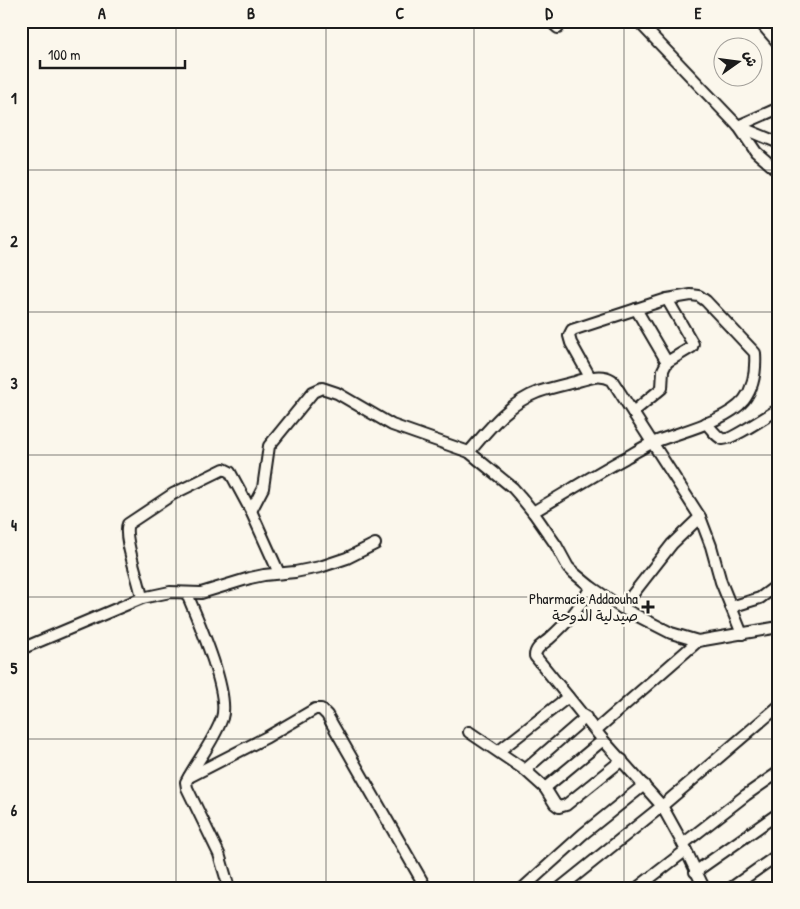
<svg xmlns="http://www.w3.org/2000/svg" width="800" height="909" viewBox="0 0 800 909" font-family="'Patrick Hand','Playpen Sans Arabic',sans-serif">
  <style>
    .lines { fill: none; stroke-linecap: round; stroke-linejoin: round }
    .minor-casing { stroke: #1c1c1c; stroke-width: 14 }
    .minor { stroke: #fbf7ec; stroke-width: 10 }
    .grid { fill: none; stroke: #1c1c1c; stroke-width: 1; stroke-opacity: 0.55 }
    .poi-dot { fill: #1c1c1c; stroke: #fbf7ec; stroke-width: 2 }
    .labels { text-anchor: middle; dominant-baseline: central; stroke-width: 5; stroke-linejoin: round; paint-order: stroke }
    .poi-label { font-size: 15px; fill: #1c1c1c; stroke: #fbf7ec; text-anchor: end }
    .neatline { fill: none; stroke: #1c1c1c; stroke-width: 2 }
    .grid-label { font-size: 16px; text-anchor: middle; font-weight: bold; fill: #1c1c1c }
  </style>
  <rect width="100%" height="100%" fill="#fbf7ec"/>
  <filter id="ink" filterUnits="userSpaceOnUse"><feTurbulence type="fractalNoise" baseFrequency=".02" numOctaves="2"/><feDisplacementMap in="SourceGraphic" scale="10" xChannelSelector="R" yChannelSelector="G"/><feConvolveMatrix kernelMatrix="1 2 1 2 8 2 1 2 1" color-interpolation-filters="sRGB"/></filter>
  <g filter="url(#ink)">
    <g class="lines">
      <!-- minor casing -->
      <g class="minor-casing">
        <g id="minor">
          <polyline points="550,21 558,28"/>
          <polyline points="638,21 738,126 779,143"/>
          <polyline points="759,21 779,44"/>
          <polyline points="738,126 779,108"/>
          <polyline points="739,127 756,152 779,172"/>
          <polyline points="636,309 667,362"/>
          <polyline points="633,412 662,388 663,370 667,362 692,347 693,344 667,299"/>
          <path d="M 706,423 C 710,427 717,438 723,439 C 730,441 770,414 779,409"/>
          <path d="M 469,452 C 489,429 509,403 538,392 C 550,388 563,385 575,382 C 588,378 600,373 612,380 L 700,517 L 711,546 L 721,582 L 742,634"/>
          <polyline points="251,511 263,488 269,446 313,392 322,388 337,393 392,425 469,452 513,488 520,496 533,512 556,545 568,567 574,573 591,587 622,608 671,633 698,641 779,627"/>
          <path d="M 533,512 C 564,494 594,475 625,458 C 634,453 643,447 652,443 C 678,432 726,422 744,400 C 755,386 756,369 755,353 L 706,301 L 699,296 L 691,295 L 667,299 L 572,330 L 569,336 L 571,343 L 590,377"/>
          <path d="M 591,587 C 577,611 569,621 549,639 C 543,644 535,648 535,656 L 603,740 L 662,806 L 683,844 L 704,888"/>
          <path d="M 187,594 C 198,620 230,692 222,718 C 214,741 197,761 186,782 L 187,788 L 219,854 L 229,888"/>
          <path d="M 142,598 C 140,582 122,536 128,524 L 173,494 L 224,469 L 230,472 L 251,511 L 279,573"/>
          <polyline points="731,607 760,598 779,584"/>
          <polyline points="622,608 672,544 700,517"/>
          <polyline points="21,649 142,598 170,592 201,593 250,578 264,575 295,572 320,567 347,558 375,544"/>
          <polyline points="596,730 698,641"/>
          <polyline points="469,732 525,770 545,788 555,804 559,807 566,805 622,760"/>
          <polyline points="499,751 568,697"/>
          <polyline points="525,770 586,717"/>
          <polyline points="189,777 267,737 315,709 321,709 327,715 426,888"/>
          <polyline points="545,788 603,740"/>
          <polyline points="683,844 746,795 779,772"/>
          <polyline points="695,872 779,813"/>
          <polyline points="523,888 583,834 644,785"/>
          <polyline points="560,888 662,806 779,706"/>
          <polyline points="637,888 685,851"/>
          <polyline points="731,888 779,854"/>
        </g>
      </g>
      <!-- minor -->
      <use href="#minor" class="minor"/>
    </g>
  </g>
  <!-- grid -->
  <path class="grid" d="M 176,21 L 176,888M 326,21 L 326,888M 474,21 L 474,888M 624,21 L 624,888M 21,170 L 779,170M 21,312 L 779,312M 21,455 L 779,455M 21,597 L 779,597M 21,739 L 779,739"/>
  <!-- markers -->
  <path class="poi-dot" d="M645.5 599.5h5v5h5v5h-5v5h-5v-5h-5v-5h5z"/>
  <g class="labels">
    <!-- poi labels -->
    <g class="poi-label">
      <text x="638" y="598">Pharmacie Addaouha<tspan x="638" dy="17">صيدلية الدوحة</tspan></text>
    </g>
  </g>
  <!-- margin -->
  <rect width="800" height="909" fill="none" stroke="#fbf7ec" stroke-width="55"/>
  <!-- north arrow -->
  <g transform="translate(738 62) rotate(76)"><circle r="24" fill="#fbf7ec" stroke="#a29f99"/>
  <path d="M0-4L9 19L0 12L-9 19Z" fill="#1c1c1c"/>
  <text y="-8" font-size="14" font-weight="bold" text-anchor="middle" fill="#1c1c1c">ش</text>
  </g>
  <!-- scale -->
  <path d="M40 60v8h145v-8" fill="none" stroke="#1c1c1c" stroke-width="2.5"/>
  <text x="48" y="60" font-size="15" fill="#1c1c1c" stroke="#fbf7ec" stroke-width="4" paint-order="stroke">100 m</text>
  <rect x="28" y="28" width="744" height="854" class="neatline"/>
  <g class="grid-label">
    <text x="102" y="19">A</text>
    <text x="251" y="19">B</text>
    <text x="400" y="19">C</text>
    <text x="549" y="19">D</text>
    <text x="698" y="19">E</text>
    <text x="14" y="104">1</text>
    <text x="14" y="247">2</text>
    <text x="14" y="389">3</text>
    <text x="14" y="531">4</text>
    <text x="14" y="674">5</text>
    <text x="14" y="816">6</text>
  </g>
</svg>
